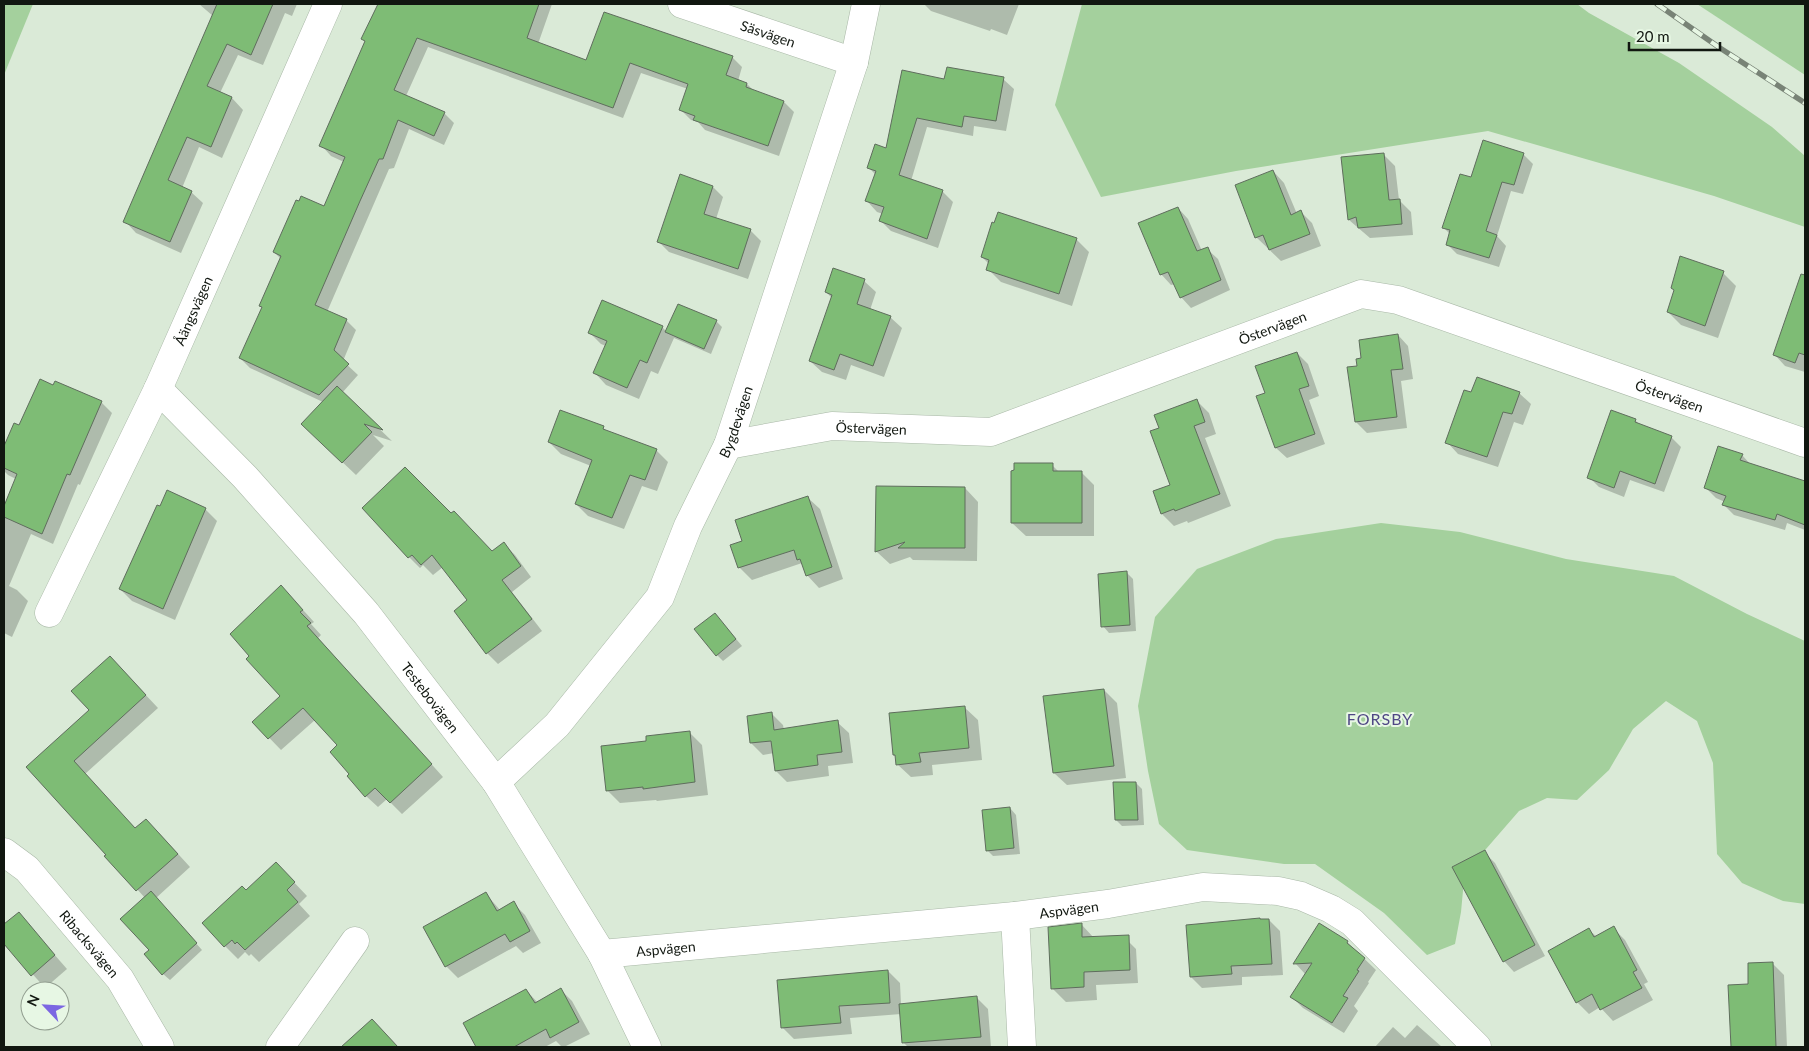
<svg xmlns="http://www.w3.org/2000/svg" width="1809" height="1051" viewBox="0 0 1809 1051" font-family="Lato,sans-serif">
  <style>
    .green { fill: #a4d09d }
    .shadow { fill: #0003 }
    .building { fill: #7ebc75; stroke: #5f6d5d }
    .lines { fill: none; stroke-linecap: round; stroke-linejoin: round }
    .minor-casing { stroke: #a9b8a7; stroke-width: 29 }
    .minor { stroke: #fff; stroke-width: 28 }
    .rail-casing { stroke: #788376; stroke-width: 5.5 }
    .rail { stroke: #e7f7e4; stroke-width: 4; stroke-dasharray: 11; stroke-linecap: butt }
    .labels { text-anchor: middle; dominant-baseline: central; stroke-width: 4; stroke-linejoin: round; paint-order: stroke }
    .street-label { font-size: 14px; fill: #111710; stroke: #e7f7e4 }
    .quarter-label { font-size: 16px; letter-spacing: 1px; fill: #4f4785; stroke: #e7f7e4 }
  </style>
  <rect width="100%" height="100%" fill="#daead7"/>
  <!-- green -->
  <g class="green">
    <polygon points="4,4 33,4 4,75"/>
    <polygon points="1082,4 1577,4 1589,13 1679,63 1772,127 1805,156 1805,227 1714,196 1488,131 1236,171 1101,197 1055,105"/>
    <polygon points="1697,4 1805,4 1805,75"/>
    <polygon points="1381,523 1460,532 1566,559 1674,576 1747,614 1805,641 1805,904 1783,901 1742,883 1717,854 1713,763 1697,721 1666,701 1633,729 1609,770 1577,800 1547,798 1519,811 1486,849 1464,880 1461,912 1455,944 1427,955 1384,913 1315,864 1284,864 1187,850 1159,824 1148,771 1138,706 1155,617 1197,569 1276,539"/>
  </g>
  <!-- shadow -->
  <g class="shadow">
    <polygon points="199,4 297,4 292,16 285,13 263,65 238,55 220,93 232,98 243,110 222,158 199,147 182,188 191,192 203,203 181,253 136,233 125,221 213,16"/>
    <polygon points="379,4 480,4 494,10 496,4 552,4 538,44 587,61 732,57 742,67 738,81 747,84 755,92 784,102 794,112 779,156 705,130 698,122 691,120 680,109 688,89 641,73 623,118 428,47 406,96 444,113 454,123 444,145 409,129 394,168 389,169 327,312 346,320 356,330 343,361 358,375 342,393 392,441 373,435 384,446 356,475 316,437 323,402 250,368 240,358 263,308 281,259 274,252 324,207 344,162 331,156 321,145 366,42 363,39"/>
    <polygon points="924,4 1019,4 1007,35 991,29 990,31 931,11"/>
    <polygon points="1003,79 1014,89 1006,131 974,126 973,136 927,127 911,181 942,191 953,202 938,248 891,231 881,221 883,214 877,212 867,201 876,175 869,168 887,149 945,80"/>
    <polygon points="1383,154 1395,166 1399,200 1411,212 1413,235 1370,238 1349,220"/>
    <polygon points="1523,154 1533,164 1523,194 1511,191 1497,236 1506,246 1499,267 1457,254 1447,244 1450,234 1444,228 1472,179"/>
    <polygon points="1273,171 1284,183 1297,214 1301,212 1312,223 1321,246 1281,261 1256,237"/>
    <polygon points="713,187 723,197 716,219 750,230 761,241 748,279 669,252 659,242"/>
    <polygon points="1178,208 1188,219 1202,251 1207,249 1218,259 1230,290 1191,308 1181,297 1175,284 1171,285 1161,274"/>
    <polygon points="995,224 1076,239 1089,252 1072,306 1001,282 988,269 989,264 982,257"/>
    <polygon points="1723,273 1736,286 1718,338 1681,325 1668,312"/>
    <polygon points="864,281 876,292 870,310 890,317 902,328 884,377 851,365 846,380 822,372 810,361 832,298 826,292"/>
    <polygon points="1794,300 1805,304 1805,372 1785,366 1775,355"/>
    <polygon points="716,321 722,327 711,354 674,338 658,374 651,371 639,399 606,385 595,373 606,346 601,344 589,332 662,327 667,332"/>
    <polygon points="1398,335 1408,346 1413,379 1401,381 1407,428 1367,433 1356,422 1359,367"/>
    <polygon points="1297,353 1308,364 1319,396 1309,400 1325,444 1287,458 1276,448 1257,396 1266,393"/>
    <polygon points="1519,393 1531,404 1523,425 1514,422 1498,467 1458,454 1447,442 1472,394"/>
    <polygon points="1197,401 1209,413 1216,434 1205,438 1231,506 1188,523 1187,521 1174,526 1162,514 1154,492 1171,486 1161,429"/>
    <polygon points="101,402 112,413 80,485 78,484 53,544 31,534 9,586 17,590 28,601 12,637 4,633 4,509 16,479 8,475 4,471 4,450 15,425 20,427"/>
    <polygon points="1635,420 1641,426 1671,437 1681,447 1664,492 1630,480 1624,497 1599,487 1589,477"/>
    <polygon points="603,428 608,432 656,450 668,462 657,491 642,486 624,529 588,516 576,504 591,466 561,454 549,442"/>
    <polygon points="1742,455 1751,465 1805,482 1805,530 1787,523 1785,530 1734,515 1724,505 1725,502 1716,498 1706,488"/>
    <polygon points="1052,465 1059,472 1081,472 1094,485 1094,536 1026,536 1012,523"/>
    <polygon points="878,487 965,488 978,502 977,561 913,560 910,557 890,564 877,552"/>
    <polygon points="807,497 820,509 843,579 819,588 807,575 802,563 752,580 739,567"/>
    <polygon points="205,509 217,521 175,620 132,601 120,589"/>
    <polygon points="451,515 492,553 504,544 515,555 531,577 512,592 542,631 498,664 487,653 469,600 443,567 433,575 423,565 420,568 409,557"/>
    <polygon points="1127,573 1133,579 1136,631 1109,633 1103,626"/>
    <polygon points="293,599 314,622 311,624 321,635 318,638 443,777 402,814 387,799 378,807 366,796 351,774 339,745 315,720 281,750 254,722 282,696"/>
    <polygon points="715,614 742,646 723,661 717,655"/>
    <polygon points="110,657 158,708 85,774 136,830 159,833 190,867 156,898 202,950 170,980 163,974 150,950 145,898 28,767 91,711"/>
    <polygon points="1104,690 1117,703 1126,778 1067,785 1054,773"/>
    <polygon points="964,707 978,720 982,760 932,765 933,775 911,777 897,764 897,758 894,755"/>
    <polygon points="771,713 783,725 784,730 837,722 849,733 853,763 828,766 829,776 787,782 776,771 774,753 763,755 751,743"/>
    <polygon points="689,732 702,745 708,795 657,801 656,800 620,803 607,790 648,743"/>
    <polygon points="1136,783 1142,789 1144,825 1122,826 1116,820"/>
    <polygon points="1010,808 1016,815 1020,854 993,856 987,850"/>
    <polygon points="1484,852 1495,863 1545,956 1514,972 1504,961"/>
    <polygon points="289,877 307,896 299,904 310,916 259,962 251,954 249,956 245,952 238,959 225,946 246,891"/>
    <polygon points="486,894 500,910 513,903 525,915 541,943 523,953 516,946 458,978 446,966"/>
    <polygon points="19,914 67,969 45,988 4,942 4,926"/>
    <polygon points="1269,920 1280,931 1283,975 1242,977 1242,985 1202,988 1191,977"/>
    <polygon points="1081,924 1094,938 1123,936 1136,949 1138,983 1096,985 1097,1000 1066,1002 1053,989"/>
    <polygon points="1613,928 1625,940 1648,982 1644,984 1653,1000 1613,1021 1600,1007 1589,1014 1577,1002 1589,930 1597,937"/>
    <polygon points="1347,942 1376,970 1368,982 1369,983 1354,1006 1358,1011 1344,1033 1303,1008 1292,997 1306,975 1295,963"/>
    <polygon points="1772,963 1784,975 1787,1047 1732,1047 1729,986 1750,985"/>
    <polygon points="888,971 900,983 901,1005 977,998 988,1009 991,1047 908,1047 903,1042 901,1014 850,1018 852,1034 794,1039 782,1027"/>
    <polygon points="526,990 538,1003 561,990 572,1001 590,1034 564,1047 562,1047 556,1041 545,1047 477,1047 465,1024"/>
    <polygon points="372,1021 397,1047 343,1047"/>
    <polygon points="1417,1025 1442,1047 1375,1047 1393,1027 1405,1038"/>
  </g>
  <!-- building -->
  <g class="building">
    <polygon points="217,4 273,4 251,55 227,44 207,86 232,97 211,147 187,137 168,180 192,191 170,242 123,222"/>
    <polygon points="378,4 539,4 527,38 586,60 604,12 733,56 726,75 747,83 746,87 784,101 768,146 693,120 695,116 679,110 688,84 630,63 613,108 417,38 394,90 445,112 434,136 398,120 383,159 379,159 360,201 315,305 347,319 334,350 349,364 319,395 239,358 262,307 259,306 281,256 273,252 296,200 299,201 301,196 324,206 345,157 319,146 365,41 361,39"/>
    <polygon points="947,67 1004,77 996,121 964,116 962,127 917,118 899,175 943,190 927,239 879,221 884,207 865,201 876,171 867,168 875,144 886,148 902,70 944,79"/>
    <polygon points="1483,140 1524,153 1514,185 1502,182 1486,231 1497,235 1489,258 1446,245 1450,230 1442,228 1460,174 1471,177"/>
    <polygon points="1384,153 1389,200 1400,199 1402,224 1358,228 1356,217 1348,220 1341,157"/>
    <polygon points="1273,170 1291,215 1301,210 1310,234 1269,250 1263,235 1255,238 1235,185"/>
    <polygon points="680,174 713,186 704,214 751,229 738,269 657,242"/>
    <polygon points="1178,207 1197,251 1208,247 1221,280 1180,298 1168,272 1160,275 1138,223"/>
    <polygon points="998,212 1077,238 1059,294 986,270 989,260 981,257 992,222 994,223"/>
    <polygon points="1680,256 1724,271 1705,326 1667,312 1674,290 1671,288"/>
    <polygon points="833,268 865,279 857,304 891,316 873,366 840,354 834,370 809,361 832,295 825,292"/>
    <polygon points="1801,274 1805,275 1805,355 1799,353 1795,363 1773,355"/>
    <polygon points="602,300 663,326 647,363 640,360 627,388 593,373 607,341 588,333"/>
    <polygon points="678,304 717,320 704,349 665,332"/>
    <polygon points="1398,334 1403,369 1391,370 1397,417 1355,422 1347,367 1357,366 1356,359 1361,358 1359,340"/>
    <polygon points="1297,352 1309,386 1299,389 1315,434 1275,448 1256,396 1265,393 1255,366"/>
    <polygon points="1477,377 1520,392 1512,414 1503,412 1487,457 1445,443 1464,390 1471,392"/>
    <polygon points="40,379 53,385 55,381 102,401 70,475 67,474 42,534 4,517 4,506 17,474 4,468 4,446 14,423 19,425"/>
    <polygon points="337,386 383,430 364,424 372,432 342,463 301,424"/>
    <polygon points="1197,399 1205,422 1194,426 1220,494 1175,511 1174,509 1161,514 1153,491 1170,485 1150,431 1159,428 1154,415"/>
    <polygon points="560,410 604,426 603,429 657,449 645,480 630,475 612,518 575,504 592,460 548,442"/>
    <polygon points="1611,410 1636,419 1635,422 1672,436 1655,484 1620,471 1614,488 1587,478"/>
    <polygon points="1718,446 1743,454 1740,460 1805,481 1805,525 1777,514 1775,520 1722,505 1726,496 1704,488"/>
    <polygon points="1014,463 1053,463 1053,471 1082,471 1082,523 1011,523 1011,471 1014,470"/>
    <polygon points="405,467 451,513 454,511 492,551 504,542 521,566 502,580 532,619 486,654 454,611 467,600 432,555 421,565 412,555 408,558 362,508"/>
    <polygon points="876,486 965,487 965,548 898,548 905,542 875,552"/>
    <polygon points="167,490 206,508 163,609 119,589 157,505 160,506"/>
    <polygon points="808,496 832,567 806,576 800,559 797,560 794,550 738,568 730,545 742,541 735,520"/>
    <polygon points="1127,571 1130,625 1101,627 1098,574"/>
    <polygon points="281,585 303,610 300,612 311,623 307,626 432,764 390,803 375,788 365,797 347,776 349,774 330,752 337,745 303,708 268,739 252,722 280,696 246,659 249,656 230,634"/>
    <polygon points="715,613 736,639 716,656 694,629"/>
    <polygon points="110,656 146,695 74,761 135,828 146,819 178,854 136,891 104,856 106,855 26,767 89,710 71,691"/>
    <polygon points="1104,689 1114,766 1053,773 1043,696"/>
    <polygon points="965,706 969,748 919,753 921,762 896,765 895,755 893,755 889,713"/>
    <polygon points="772,712 774,730 838,720 842,752 817,755 818,765 775,771 771,741 750,743 747,716"/>
    <polygon points="690,731 695,782 643,789 643,787 606,791 601,746 646,741 646,736"/>
    <polygon points="1113,782 1136,782 1138,820 1115,820"/>
    <polygon points="1010,807 1014,848 986,851 982,810"/>
    <polygon points="1485,850 1535,945 1503,962 1452,867"/>
    <polygon points="276,862 295,882 287,890 298,902 245,950 237,942 235,944 232,940 224,947 202,923 242,886 246,890"/>
    <polygon points="151,891 197,943 162,975 144,954 149,950 120,919"/>
    <polygon points="486,892 497,911 514,901 530,931 510,942 505,934 445,967 423,927"/>
    <polygon points="19,912 55,955 31,976 4,944 4,924"/>
    <polygon points="1260,918 1260,919 1269,919 1272,964 1231,966 1232,974 1190,977 1186,925"/>
    <polygon points="1082,923 1082,937 1129,935 1130,970 1084,972 1084,987 1051,989 1048,927"/>
    <polygon points="1319,923 1348,941 1347,943 1365,958 1357,970 1359,971 1343,996 1348,998 1332,1023 1290,997 1312,963 1293,964"/>
    <polygon points="1614,926 1637,970 1633,972 1642,988 1600,1010 1592,994 1576,1003 1548,951 1589,928 1594,937"/>
    <polygon points="1773,962 1776,1047 1731,1047 1728,985 1748,984 1748,963"/>
    <polygon points="888,970 890,1003 839,1006 841,1023 781,1028 777,980"/>
    <polygon points="561,988 579,1022 550,1038 546,1029 514,1047 476,1047 463,1023 526,989 535,1003"/>
    <polygon points="977,996 981,1037 902,1043 899,1004"/>
    <polygon points="372,1019 398,1047 341,1047"/>
  </g>
  <g class="lines">
    <!-- minor casing -->
    <g class="minor-casing">
      <g id="minor">
        <path id="s1" d="M 682,4 L 854,62"/>
        <path id="s2" d="M 158,389 L 245,477 L 366,613 L 496,782 L 602,954 L 647,1047"/>
        <path id="s3" d="M 728,445 L 832,426 L 991,432 L 1361,294 L 1398,300 L 1805,443"/>
        <path id="s4" d="M 49,613 L 158,389 L 328,4"/>
        <path id="s5" d="M 496,782 L 557,725 L 660,597 L 688,526 L 728,445 L 854,62 L 866,4"/>
        <path id="s6" d="M 4,852 L 27,869 L 120,979 L 160,1047"/>
        <polyline points="1015,916 1022,1047"/>
        <path id="s7" d="M 602,954 L 1015,916 L 1108,904 L 1203,887 L 1278,891 L 1301,896 L 1331,909 L 1352,922 L 1477,1047"/>
        <polyline points="280,1047 355,941"/>
      </g>
    </g>
    <!-- minor -->
    <use href="#minor" class="minor"/>
    <!-- rail casing -->
    <g class="rail-casing">
      <polyline id="rail" points="1657,4 1720,48 1805,103"/>
    </g>
    <!-- rail -->
    <use href="#rail" class="rail"/>
  </g>
  <g class="labels">
    <!-- street labels -->
    <g class="street-label">
      <text stroke="none"><textPath href="#s1" startOffset="91">Säsvägen</textPath></text>
      <text stroke="none"><textPath href="#s4" startOffset="335">Åängsvägen</textPath></text>
      <text stroke="none"><textPath href="#s3" startOffset="565">Östervägen</textPath></text>
      <text stroke="none"><textPath href="#s3" startOffset="985">Östervägen</textPath></text>
      <text stroke="none"><textPath href="#s5" startOffset="439">Bygdevägen</textPath></text>
      <text stroke="none"><textPath href="#s3" startOffset="145">Östervägen</textPath></text>
      <text stroke="none"><textPath href="#s2" startOffset="412">Testebovägen</textPath></text>
      <text stroke="none"><textPath href="#s7" startOffset="469">Aspvägen</textPath></text>
      <text stroke="none"><textPath href="#s6" startOffset="126">Ribacksvägen</textPath></text>
      <text stroke="none"><textPath href="#s7" startOffset="64">Aspvägen</textPath></text>
    </g>
    <!-- quarter labels -->
    <g class="quarter-label">
      <text x="1380" y="718">FORSBY</text>
    </g>
  </g>
  <!-- border -->
  <rect width="1809" height="1051" fill="none" stroke="#111710" stroke-width="10"/>
  <!-- north arrow -->
  <g transform="translate(45 1006) rotate(295)"><circle r="24" fill="#e7f7e4" stroke="#919d8f"/>
  <path d="M0-4L9 19L0 12L-9 19Z" fill="#7b66e2"/>
  <text y="-8" font-size="14" font-weight="bold" text-anchor="middle" fill="#111710">N</text>
  </g>
  <!-- scale -->
  <path d="M1629 42v8h91v-8" fill="none" stroke="#111710" stroke-width="2.5"/>
  <text x="1636" y="42" font-size="15" fill="#111710" stroke="#e7f7e4" stroke-width="4" paint-order="stroke">20 m</text>
</svg>
